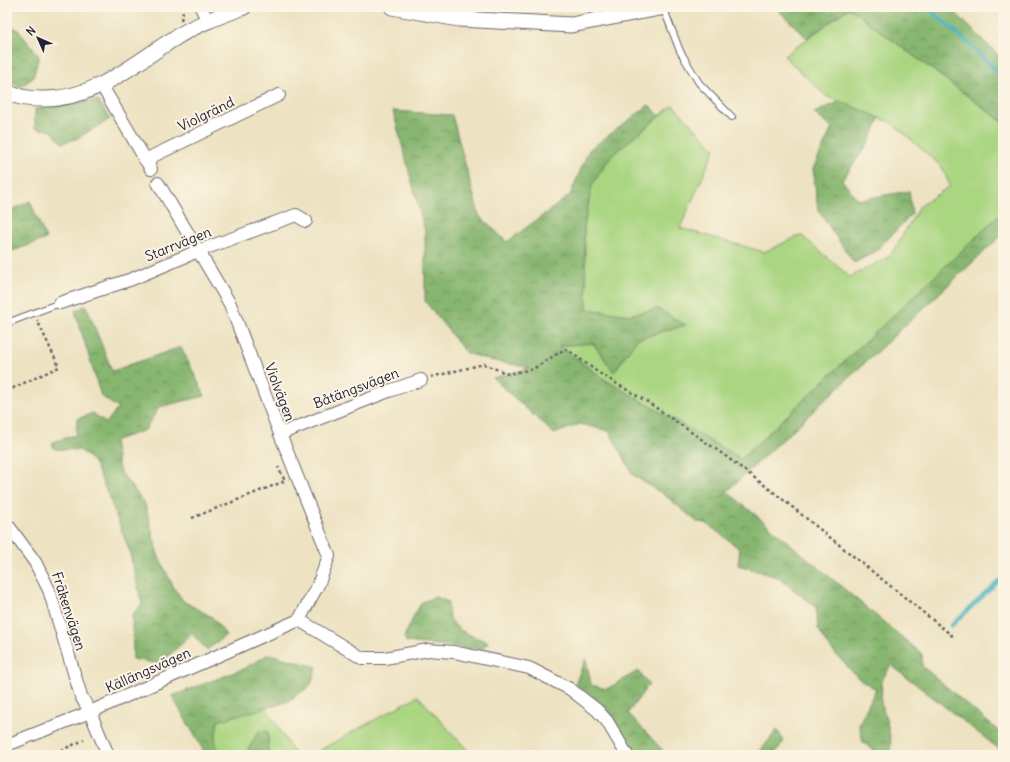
<svg xmlns="http://www.w3.org/2000/svg" width="1010" height="762" viewBox="0 0 1010 762" font-family="Delius,sans-serif">
  <style>
    .grass { fill: #aad581; stroke: #667c5e }
    .forest { fill: url(#forest-crowns); stroke: #546c55 }
    .lines { fill: none; stroke-linecap: round; stroke-linejoin: round }
    .stream { stroke: #41afbe; stroke-width: 4 }
    .service-casing { stroke: #69656a; stroke-width: 8 }
    .minor-casing { stroke: #69656a; stroke-width: 14 }
    .tertiary-casing { stroke: #69656a; stroke-width: 17 }
    .path { stroke: #69656a; stroke-width: 2.5; stroke-dasharray: 3 3; stroke-linecap: butt }
    .service { stroke: #fff; stroke-width: 6 }
    .minor { stroke: #fff; stroke-width: 12 }
    .tertiary { stroke: #fff; stroke-width: 15 }
    .labels { text-anchor: middle; dominant-baseline: central; stroke-width: 4; stroke-linejoin: round; paint-order: stroke }
    .street-label { font-size: 14px; fill: #22223b; stroke: #fcf5e5 }
  </style>
  <defs>
    <pattern id="forest-crowns" width="20" height="18" patternUnits="userSpaceOnUse"><rect width="20" height="18" fill="#87b66f"/><path d="M2 6a3 3 0 1 1 6 0M12 15a3 3 0 1 1 6 0" fill="none" stroke="#6e945c"/></pattern>
  </defs>
  <rect width="100%" height="100%" fill="#fcf5e5"/>
  <filter id="ink" filterUnits="userSpaceOnUse"><feTurbulence type="fractalNoise" baseFrequency=".025" numOctaves="2"/><feDisplacementMap in="SourceGraphic" scale="8" xChannelSelector="R" yChannelSelector="G"/><feConvolveMatrix kernelMatrix="1 2 1 2 8 2 1 2 1" color-interpolation-filters="sRGB"/></filter>
  <filter id="wash" filterUnits="userSpaceOnUse"><feTurbulence type="fractalNoise" baseFrequency=".012" numOctaves="4" result="noise"/><feDisplacementMap in="SourceGraphic" scale="16" xChannelSelector="R" yChannelSelector="G"/><feGaussianBlur stdDeviation="0.9" result="paint"/><feColorMatrix in="noise" values="0 0 0 0 0 0 0 0 0 0 0 0 0 0 0 0 0 1.4 0 .05"/><feComposite in="paint" operator="in"/></filter>
  <g filter="url(#wash)">
    <rect width="100%" height="100%" fill="#ede2c1"/>
    <!-- grass -->
    <g class="grass">
      <polygon points="849,8 1003,122 1003,212 741,459 607,381 558,345 593,343 614,372 637,339 685,325 658,309 629,315 587,309 584,227 592,185 611,156 673,105 715,149 680,228 764,252 801,235 850,277 890,256 920,206 950,186 942,167 892,123 826,96 784,56"/>
      <polygon points="418,696 472,755 311,755"/>
      <polygon points="266,707 295,755 268,755 268,733 259,731 245,755 220,755 215,740 218,721"/>
    </g>
    <!-- forest -->
    <g class="forest">
      <polygon points="775,7 950,7 1003,60 1003,122 849,8 807,38"/>
      <polygon points="7,23 18,30 39,56 33,78 20,87 7,79"/>
      <polygon points="98,100 110,119 76,139 62,143 52,131 35,128 35,109"/>
      <polygon points="840,101 880,118 868,144 842,180 858,200 909,191 912,214 875,252 854,263 818,210 813,169 832,128 814,113"/>
      <polygon points="649,105 660,116 611,156 592,185 584,227 587,309 629,315 658,309 686,325 637,339 614,372 593,343 559,346 607,381 741,459 1003,212 1003,234 719,499 728,492 922,654 922,666 1003,735 1003,752 891,665 882,680 881,703 887,721 891,743 889,755 880,755 863,742 859,724 876,689 859,679 830,648 818,629 816,607 777,577 738,565 740,549 706,523 697,522 666,496 633,475 609,431 580,424 554,434 493,378 530,368 490,360 466,353 425,301 425,231 393,111 452,115 479,215 507,242 570,195 589,150"/>
      <polygon points="30,201 46,239 7,253 7,212"/>
      <polygon points="86,305 112,371 181,347 205,396 159,407 145,430 114,441 119,470 145,504 158,555 173,586 183,601 212,617 226,635 207,650 192,634 160,664 133,659 132,615 142,604 129,550 109,497 94,462 80,450 54,449 52,442 76,435 77,419 93,413 106,423 118,408 101,396 75,311"/>
      <path d="M 436,597 L 448,602 C 446,629 467,634 488,642 L 482,649 L 406,642 L 404,637 L 415,614 L 422,602 Z"/>
      <polygon points="269,654 317,667 310,686 287,702 218,721 215,740 220,755 206,755 172,696 243,669"/>
      <polygon points="586,658 591,685 607,689 638,671 649,684 628,713 667,755 636,755 608,710 575,684"/>
      <polygon points="777,730 784,741 773,755 757,755"/>
      <polygon points="259,731 268,732 268,755 245,755"/>
    </g>
    <g class="lines">
      <!-- stream -->
      <g class="stream">
        <polyline points="927,7 970,45 1003,77"/>
        <polyline points="951,626 1003,577"/>
      </g>
    </g>
  </g>
  <g filter="url(#ink)">
    <g class="lines">
      <!-- service casing -->
      <g class="service-casing">
        <g id="service">
          <polyline points="663,7 680,51 699,83 732,117"/>
          <polyline points="7,323 60,303"/>
        </g>
      </g>
      <!-- minor casing -->
      <g class="minor-casing">
        <g id="minor">
          <polyline points="201,7 207,20"/>
          <polyline points="102,86 151,169"/>
          <polyline points="145,160 279,95"/>
          <polyline points="158,183 230,304 280,434 329,556 318,585 299,620"/>
          <polyline points="60,303 132,279 198,251 296,215 306,221"/>
          <polyline points="280,434 389,391 421,380"/>
          <polyline points="7,524 35,562 49,590 81,696 90,712 108,755"/>
          <polyline points="299,620 362,658 385,658 428,650 454,652 529,668 570,689 597,710 607,721 627,755"/>
          <polyline points="7,745 90,712 299,620"/>
        </g>
      </g>
      <!-- tertiary casing -->
      <g class="tertiary-casing">
        <g id="tertiary">
          <polyline points="392,7 459,19 571,25 665,7"/>
          <path d="M 7,92 C 19,98 29,99 42,99 C 95,100 133,64 175,38 C 197,24 220,16 244,7"/>
        </g>
      </g>
      <!-- path -->
      <g class="path">
        <polyline points="181,20 184,7"/>
        <polyline points="431,377 484,364 508,374 533,369 565,349 568,350 599,373 649,403 720,452 776,494 955,638"/>
        <polyline points="7,391 59,367 37,320"/>
        <polyline points="192,518 285,481 278,467"/>
        <polyline points="50,755 84,740"/>
      </g>
      <!-- service -->
      <use href="#service" class="service"/>
      <!-- minor -->
      <use href="#minor" class="minor"/>
      <!-- tertiary -->
      <use href="#tertiary" class="tertiary"/>
    </g>
  </g>
  <g class="labels">
    <!-- street labels -->
    <g class="street-label">
      <text transform="translate(206 114) rotate(-26)">Violgränd</text>
      <text transform="translate(178 244) rotate(-22)">Starrvägen</text>
      <text transform="translate(356 388) rotate(-21)">Båtängsvägen</text>
      <text transform="translate(280 392) rotate(69)">Violvägen</text>
      <text transform="translate(69 611) rotate(72)">Fräkenvägen</text>
      <text transform="translate(148 670) rotate(-24)">Källängsvägen</text>
    </g>
  </g>
  <!-- margin -->
  <rect width="1010" height="762" fill="none" stroke="#fcf5e5" stroke-width="24"/>
  <!-- north arrow -->
  <g transform="translate(38 38) rotate(315)" stroke="#fcf5e5" stroke-width="3" paint-order="stroke">
  <path d="M0-3L7 15L0 10L-7 15Z" fill="#22223b"/>
  <text y="-6" font-size="11" font-weight="bold" text-anchor="middle" fill="#22223b">N</text>
  </g>
</svg>
